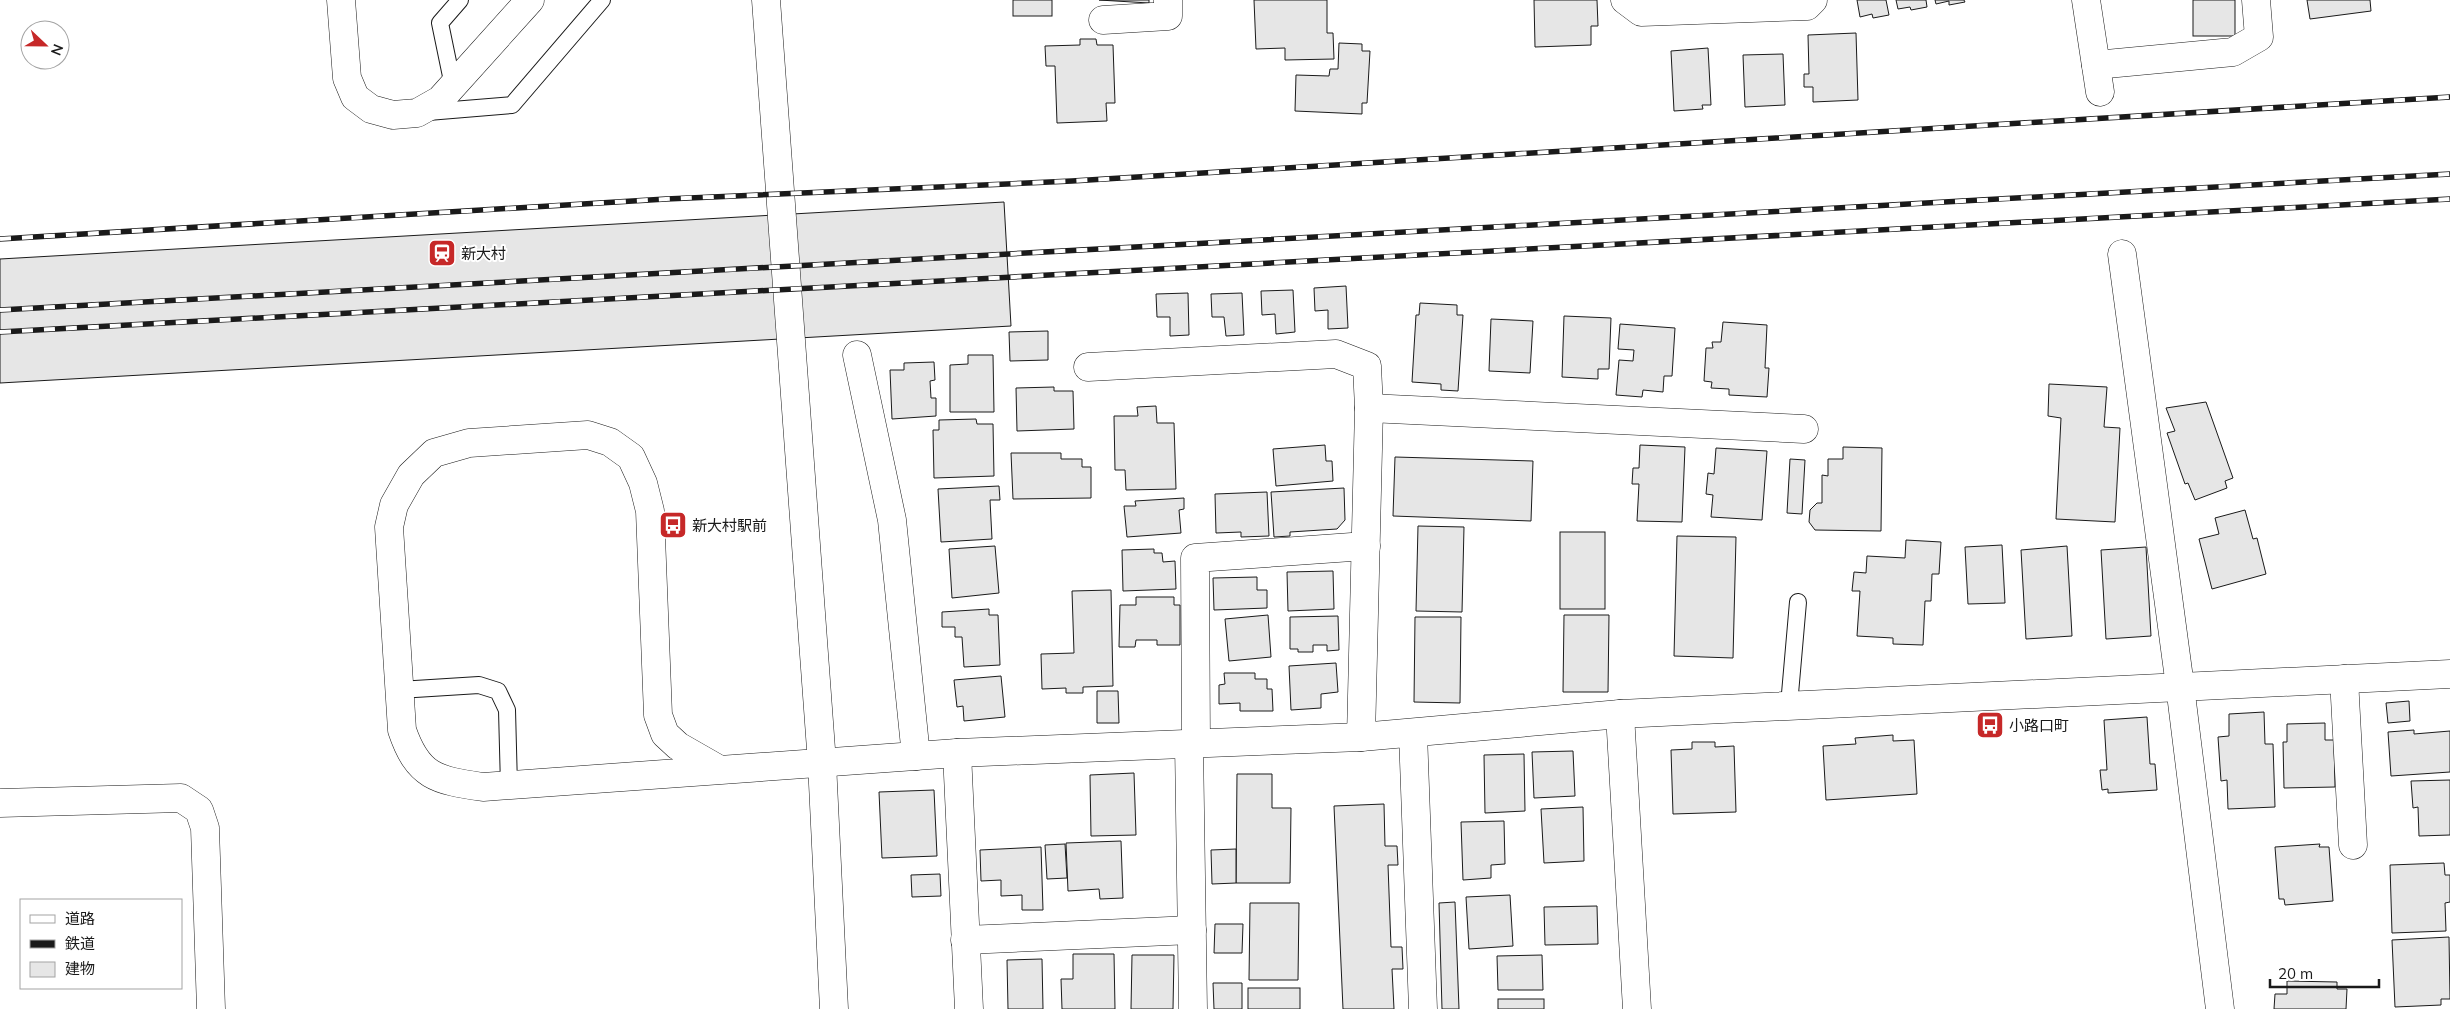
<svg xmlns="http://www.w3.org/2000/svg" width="2450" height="1009" viewBox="0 0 2450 1009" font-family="Mulish,'Noto Sans JP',sans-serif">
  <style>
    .building { fill: #e6e6e6; stroke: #1a1a1a }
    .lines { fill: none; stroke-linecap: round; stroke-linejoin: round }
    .service-casing { stroke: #1a1a1a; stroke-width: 18 }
    .minor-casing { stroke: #1a1a1a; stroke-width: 29 }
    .tertiary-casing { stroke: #1a1a1a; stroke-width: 29 }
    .service { stroke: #fff; stroke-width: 16 }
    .minor { stroke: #fff; stroke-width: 28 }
    .tertiary { stroke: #fff; stroke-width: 28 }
    .rail-casing { stroke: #1a1a1a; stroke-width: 5.5 }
    .rail { stroke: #fff; stroke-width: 4; stroke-dasharray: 11; stroke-linecap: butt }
    .labels { text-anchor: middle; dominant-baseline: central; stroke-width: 4; stroke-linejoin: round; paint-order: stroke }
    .poi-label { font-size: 15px; fill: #1a1a1a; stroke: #fff; text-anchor: start }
  </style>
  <rect width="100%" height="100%" fill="#fff"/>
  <!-- building -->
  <g class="building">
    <rect x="1013" y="0" width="39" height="16"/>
    <polygon points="1099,0 1149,0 1149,3"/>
    <polygon points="1254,0 1327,0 1327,33 1333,33 1334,59 1285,60 1285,48 1256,49"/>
    <polygon points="1534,0 1597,0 1598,26 1591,26 1591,45 1535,47"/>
    <polygon points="1857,0 1886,0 1889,15 1873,18 1872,14 1860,17"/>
    <polygon points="1896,0 1926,0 1927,7 1911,10 1910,7 1898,9"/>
    <polygon points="1935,0 1964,0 1965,2 1949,5 1949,1 1936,4"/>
    <rect x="2193" y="0" width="42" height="36"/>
    <polygon points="2307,0 2370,0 2371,11 2310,19"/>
    <polygon points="1856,33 1858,100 1813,102 1813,87 1804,87 1804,74 1809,74 1808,35"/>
    <polygon points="1080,39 1096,39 1097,45 1113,45 1115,103 1106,103 1107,121 1057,123 1055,66 1046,66 1045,46 1080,45"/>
    <polygon points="1339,43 1362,44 1362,51 1370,51 1367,103 1362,103 1362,114 1295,111 1296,75 1329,76 1330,69 1338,69"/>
    <polygon points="1708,48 1711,105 1702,105 1703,109 1674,111 1671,51"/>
    <polygon points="1783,54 1785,105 1745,107 1743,55"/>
    <polygon points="1004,202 1011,326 0,383 0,259"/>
    <polygon points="1346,286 1348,328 1328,329 1328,310 1315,311 1314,288"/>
    <polygon points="1293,290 1295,332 1276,334 1275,314 1262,315 1261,291"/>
    <polygon points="1188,293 1189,335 1170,336 1170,317 1157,317 1156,294"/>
    <polygon points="1242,293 1244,335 1226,336 1224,317 1212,317 1211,294"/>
    <polygon points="1420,303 1457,305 1457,315 1463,315 1458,391 1441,390 1441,384 1412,382 1416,315 1419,315"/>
    <polygon points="1564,316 1611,318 1609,369 1598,369 1598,379 1562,377"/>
    <polygon points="1491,319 1533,321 1530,373 1489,371"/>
    <polygon points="1723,322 1767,325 1765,368 1769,368 1767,397 1729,395 1729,389 1711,388 1712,382 1704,381 1706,348 1713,348 1712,342 1721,342"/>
    <polygon points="1620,324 1675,328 1672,376 1664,376 1663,392 1643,390 1642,397 1616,395 1619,360 1633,361 1634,350 1618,349"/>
    <polygon points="1048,331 1048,360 1010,361 1009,332"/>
    <polygon points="968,355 993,355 994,412 950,412 950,365 968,364"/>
    <polygon points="934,362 935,380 930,381 931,398 936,398 936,416 892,419 890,370 904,370 904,363"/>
    <polygon points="2049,384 2107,387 2104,427 2120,428 2115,522 2056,519 2061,418 2048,416"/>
    <polygon points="1054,387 1054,391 1073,391 1074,429 1017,431 1016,388"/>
    <polygon points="2206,402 2233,478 2225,481 2227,488 2195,500 2188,483 2185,484 2167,433 2175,431 2166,408"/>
    <polygon points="1156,406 1157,423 1174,423 1176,489 1126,490 1125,470 1115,470 1114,416 1138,416 1137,407"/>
    <polygon points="976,419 977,424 993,424 994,476 934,478 933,430 939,430 939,420"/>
    <polygon points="1325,445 1326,461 1332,461 1333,481 1276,486 1273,449"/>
    <polygon points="1640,445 1685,447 1682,522 1637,521 1639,484 1632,484 1633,468 1639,468"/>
    <polygon points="1843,447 1882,448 1881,531 1815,530 1809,522 1810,510 1817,503 1822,503 1822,475 1828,476 1828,459 1843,459"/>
    <polygon points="1716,448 1767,451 1762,520 1711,517 1713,495 1706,494 1708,473 1714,474"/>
    <polygon points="1011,453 1061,453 1061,459 1082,459 1082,467 1091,467 1091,498 1013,499"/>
    <polygon points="1395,457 1533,461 1531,521 1393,516"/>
    <polygon points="1790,459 1805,460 1802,514 1787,513"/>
    <polygon points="999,486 1000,500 990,500 992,539 941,542 938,489"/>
    <polygon points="1344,488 1345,520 1337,529 1290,532 1290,536 1274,537 1271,492"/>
    <polygon points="1267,492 1269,536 1241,537 1241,532 1216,533 1215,494"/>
    <polygon points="1184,498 1184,509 1179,510 1181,533 1127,537 1124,506 1136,506 1135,501"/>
    <polygon points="2245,510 2253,539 2257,538 2266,574 2212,589 2199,539 2219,534 2215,518"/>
    <polygon points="1418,526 1464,527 1462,612 1416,611"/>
    <rect x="1560" y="532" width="45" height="77"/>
    <polygon points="1677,536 1736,537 1733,658 1674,656"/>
    <polygon points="1906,540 1941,542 1939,574 1932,574 1931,601 1925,601 1923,645 1893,644 1893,638 1857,636 1860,591 1852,591 1854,572 1866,573 1867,556 1905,558"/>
    <polygon points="2002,545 2005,603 1968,604 1965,547"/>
    <polygon points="995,546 999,593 952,598 949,549"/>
    <polygon points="2067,546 2072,636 2026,639 2021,550"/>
    <polygon points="2146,547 2151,636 2106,639 2101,550"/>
    <polygon points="1154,549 1154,553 1162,553 1163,562 1175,561 1176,589 1123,591 1122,550"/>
    <polygon points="1333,571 1334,609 1288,611 1287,572"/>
    <polygon points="1257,577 1257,590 1267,590 1267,608 1214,610 1213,578"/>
    <polygon points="1111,590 1113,686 1083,687 1083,693 1066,693 1066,688 1042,689 1041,654 1074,653 1072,591"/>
    <polygon points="1136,597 1174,597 1174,605 1180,605 1180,645 1157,645 1157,640 1136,640 1135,647 1119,647 1120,605 1136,605"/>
    <polygon points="989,609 989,615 998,615 1000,665 964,667 962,637 955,637 955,627 942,627 942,612"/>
    <polygon points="1268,615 1271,657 1229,661 1225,619"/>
    <polygon points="1564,615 1609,615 1608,692 1563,692"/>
    <polygon points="1338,616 1339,650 1327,651 1327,645 1313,645 1313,652 1298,652 1298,649 1290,649 1290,617"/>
    <polygon points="1415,617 1461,617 1460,703 1414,702"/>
    <polygon points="1336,663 1338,692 1321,694 1321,708 1291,710 1289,666"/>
    <polygon points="1224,673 1255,673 1255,679 1267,679 1267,689 1272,689 1273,711 1240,711 1240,703 1219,704 1219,685 1225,684"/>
    <polygon points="1001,676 1005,717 964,721 963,706 957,707 954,680"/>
    <polygon points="1097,691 1118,691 1119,723 1097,723"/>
    <polygon points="2409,701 2410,721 2388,723 2386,703"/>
    <polygon points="2264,712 2265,744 2273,744 2275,807 2228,809 2227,780 2221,781 2218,737 2229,736 2229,714"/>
    <polygon points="2147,717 2150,764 2155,764 2157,790 2108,793 2108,789 2102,790 2100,770 2107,770 2104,720"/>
    <polygon points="2325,723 2325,740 2334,740 2335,787 2284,788 2283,742 2287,742 2287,724"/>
    <polygon points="2414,730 2414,734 2450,731 2450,772 2391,776 2388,732"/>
    <polygon points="1893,735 1893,741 1914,740 1917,794 1826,800 1823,746 1856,744 1855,738"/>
    <polygon points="1692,742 1715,742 1715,747 1734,746 1736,812 1673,814 1671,750 1692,749"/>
    <polygon points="1573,751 1575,796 1534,798 1532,752"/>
    <polygon points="1524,754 1525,811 1485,813 1484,755"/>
    <polygon points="1134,773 1136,835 1091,836 1090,775"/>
    <polygon points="1237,774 1272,774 1272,808 1291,808 1290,883 1236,883"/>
    <polygon points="2450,780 2450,835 2419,836 2418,807 2413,808 2411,781"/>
    <polygon points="934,790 937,856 882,858 879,792"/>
    <polygon points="1384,804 1385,846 1397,846 1398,865 1388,865 1391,947 1402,947 1403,969 1392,969 1394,1009 1343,1009 1334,806"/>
    <polygon points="1583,807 1584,861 1544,863 1541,809"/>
    <polygon points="1504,821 1505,864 1491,865 1491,878 1463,880 1461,822"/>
    <polygon points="1121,841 1123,898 1100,899 1099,889 1068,891 1066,843"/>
    <polygon points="1065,844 1067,878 1047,879 1045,845"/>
    <polygon points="2320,844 2319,847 2329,847 2333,901 2285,905 2284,899 2279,899 2275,847"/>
    <polygon points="1041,847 1043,910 1022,910 1022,895 1001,896 1001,880 981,881 980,850"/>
    <polygon points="1236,849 1236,883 1212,884 1211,850"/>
    <polygon points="2444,863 2445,875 2450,875 2450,902 2445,903 2446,931 2392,933 2390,865"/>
    <polygon points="940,874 941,896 912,897 911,875"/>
    <polygon points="1510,895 1513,946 1469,949 1466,897"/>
    <polygon points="1455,902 1459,1009 1442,1009 1439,903"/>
    <polygon points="1250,903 1299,903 1298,980 1249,980"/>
    <polygon points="1597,906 1598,944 1545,945 1544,907"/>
    <polygon points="1215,924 1243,924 1242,953 1214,953"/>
    <polygon points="2449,937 2450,999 2441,999 2441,1005 2395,1007 2392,940"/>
    <polygon points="1073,954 1114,954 1115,1009 1062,1009 1061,979 1073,979"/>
    <polygon points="1132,955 1174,955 1173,1009 1131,1009"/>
    <polygon points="1542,955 1543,990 1498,990 1497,956"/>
    <polygon points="1042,959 1043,1009 1008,1009 1007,960"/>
    <polygon points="2287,981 2337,982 2337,989 2347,989 2346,1009 2274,1009 2275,994 2287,994"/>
    <polygon points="1213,983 1242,983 1242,1009 1214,1009"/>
    <rect x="1248" y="988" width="52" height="21"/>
    <rect x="1498" y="999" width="46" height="10"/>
  </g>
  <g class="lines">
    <!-- service casing -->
    <g class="service-casing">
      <g id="service">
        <polyline points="453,86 440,23 460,0"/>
        <polyline points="428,112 512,105 602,0"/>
        <polyline points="399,690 479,685 498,691 507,710 509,786"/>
        <polyline points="1789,705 1798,602"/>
      </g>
    </g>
    <!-- minor casing -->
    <g class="minor-casing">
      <g id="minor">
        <polyline points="341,0 347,78 355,97 371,109 393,115 417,113 440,100 530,0"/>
        <polyline points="1625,0 1641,12 1807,6 1813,0"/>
        <polyline points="2086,0 2100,92"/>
        <polyline points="1103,20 1168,16 1168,0"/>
        <polyline points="2096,65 2233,52 2259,37 2256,0"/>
        <polyline points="2122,254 2180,686 2220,1009"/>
        <polyline points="857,355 892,520 916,756"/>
        <polyline points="1088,367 1336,354 1367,366 1369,408 1361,737"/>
        <polyline points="1369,408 1804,429"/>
        <polyline points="2344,679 2353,845"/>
        <polyline points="1620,714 1637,1009"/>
        <polyline points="1413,733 1423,1009"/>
        <polyline points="1189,744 1193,1009"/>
        <polyline points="1196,744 1195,558 1366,546"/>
        <polyline points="957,753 969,1009"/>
        <path d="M 720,770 L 678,746 L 665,734 L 658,715 L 650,511 L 643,483 L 631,457 L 610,442 L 588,435 L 469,443 L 434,453 L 411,475 L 394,505 L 389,527 L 402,730 C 418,777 436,780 483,787 L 957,753 L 1361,737 L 1620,714 L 2450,674"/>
        <polyline points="0,803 181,798 199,810 205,828 211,1009"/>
        <polyline points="965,940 1192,930"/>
      </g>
    </g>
    <!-- tertiary casing -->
    <g class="tertiary-casing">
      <polyline id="tertiary" points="766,0 822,763 834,1009"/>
    </g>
    <!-- service -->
    <use href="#service" class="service"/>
    <!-- minor -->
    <use href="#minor" class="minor"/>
    <!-- tertiary -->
    <use href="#tertiary" class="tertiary"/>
    <!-- rail casing -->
    <g class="rail-casing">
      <g id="rail">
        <polyline points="0,239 666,199 1072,181 2450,97"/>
        <polyline points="0,310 2450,174"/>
        <polyline points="0,332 2450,199"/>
      </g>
    </g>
    <!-- rail -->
    <use href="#rail" class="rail"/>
  </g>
  <!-- icons -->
  <defs>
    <g id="station-square" transform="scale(1.4375)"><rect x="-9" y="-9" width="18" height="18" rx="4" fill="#c62828" stroke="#fff"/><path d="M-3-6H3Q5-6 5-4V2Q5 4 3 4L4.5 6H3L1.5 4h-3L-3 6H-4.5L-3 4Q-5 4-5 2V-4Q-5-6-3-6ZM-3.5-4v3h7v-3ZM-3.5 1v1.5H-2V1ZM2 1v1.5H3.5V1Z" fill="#fff"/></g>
    <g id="bus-square" transform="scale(1.4375)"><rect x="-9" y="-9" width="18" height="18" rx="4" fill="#c62828" stroke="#fff"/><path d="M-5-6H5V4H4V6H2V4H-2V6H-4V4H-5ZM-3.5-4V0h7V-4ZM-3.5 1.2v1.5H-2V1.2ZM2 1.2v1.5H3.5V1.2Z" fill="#fff"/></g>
  </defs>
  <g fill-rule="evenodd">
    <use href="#station-square" x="442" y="253"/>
    <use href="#bus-square" x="673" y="525"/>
    <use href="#bus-square" x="1990" y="725"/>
  </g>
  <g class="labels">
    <!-- poi labels -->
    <g class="poi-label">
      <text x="461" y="253">新大村</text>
      <text x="692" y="525">新大村駅前</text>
      <text x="2009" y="725">小路口町</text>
    </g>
  </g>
  <!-- legend -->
  <rect x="20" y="899" width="162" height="90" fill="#ffffff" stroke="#a3a3a3"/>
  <rect x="30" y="915" width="25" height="8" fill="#ffffff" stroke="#a3a3a3"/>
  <text x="65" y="924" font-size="15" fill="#1a1a1a">道路</text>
  <rect x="30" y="940" width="25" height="8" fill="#1a1a1a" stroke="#a3a3a3"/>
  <text x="65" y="949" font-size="15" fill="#1a1a1a">鉄道</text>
  <rect x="30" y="962" width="25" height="15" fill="#e6e6e6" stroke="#a3a3a3"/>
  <text x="65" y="974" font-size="15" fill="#1a1a1a">建物</text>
  <!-- north arrow -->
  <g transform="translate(45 45) rotate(112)"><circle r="24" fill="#ffffff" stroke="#a3a3a3"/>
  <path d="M0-4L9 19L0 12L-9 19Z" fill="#c62828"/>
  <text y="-8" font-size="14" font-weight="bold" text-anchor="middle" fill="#1a1a1a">N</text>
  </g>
  <!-- scale -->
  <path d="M2270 979v8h109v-8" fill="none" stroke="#1a1a1a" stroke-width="2.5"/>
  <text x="2278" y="979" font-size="15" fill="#1a1a1a" stroke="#ffffff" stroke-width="4" paint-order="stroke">20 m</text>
</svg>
